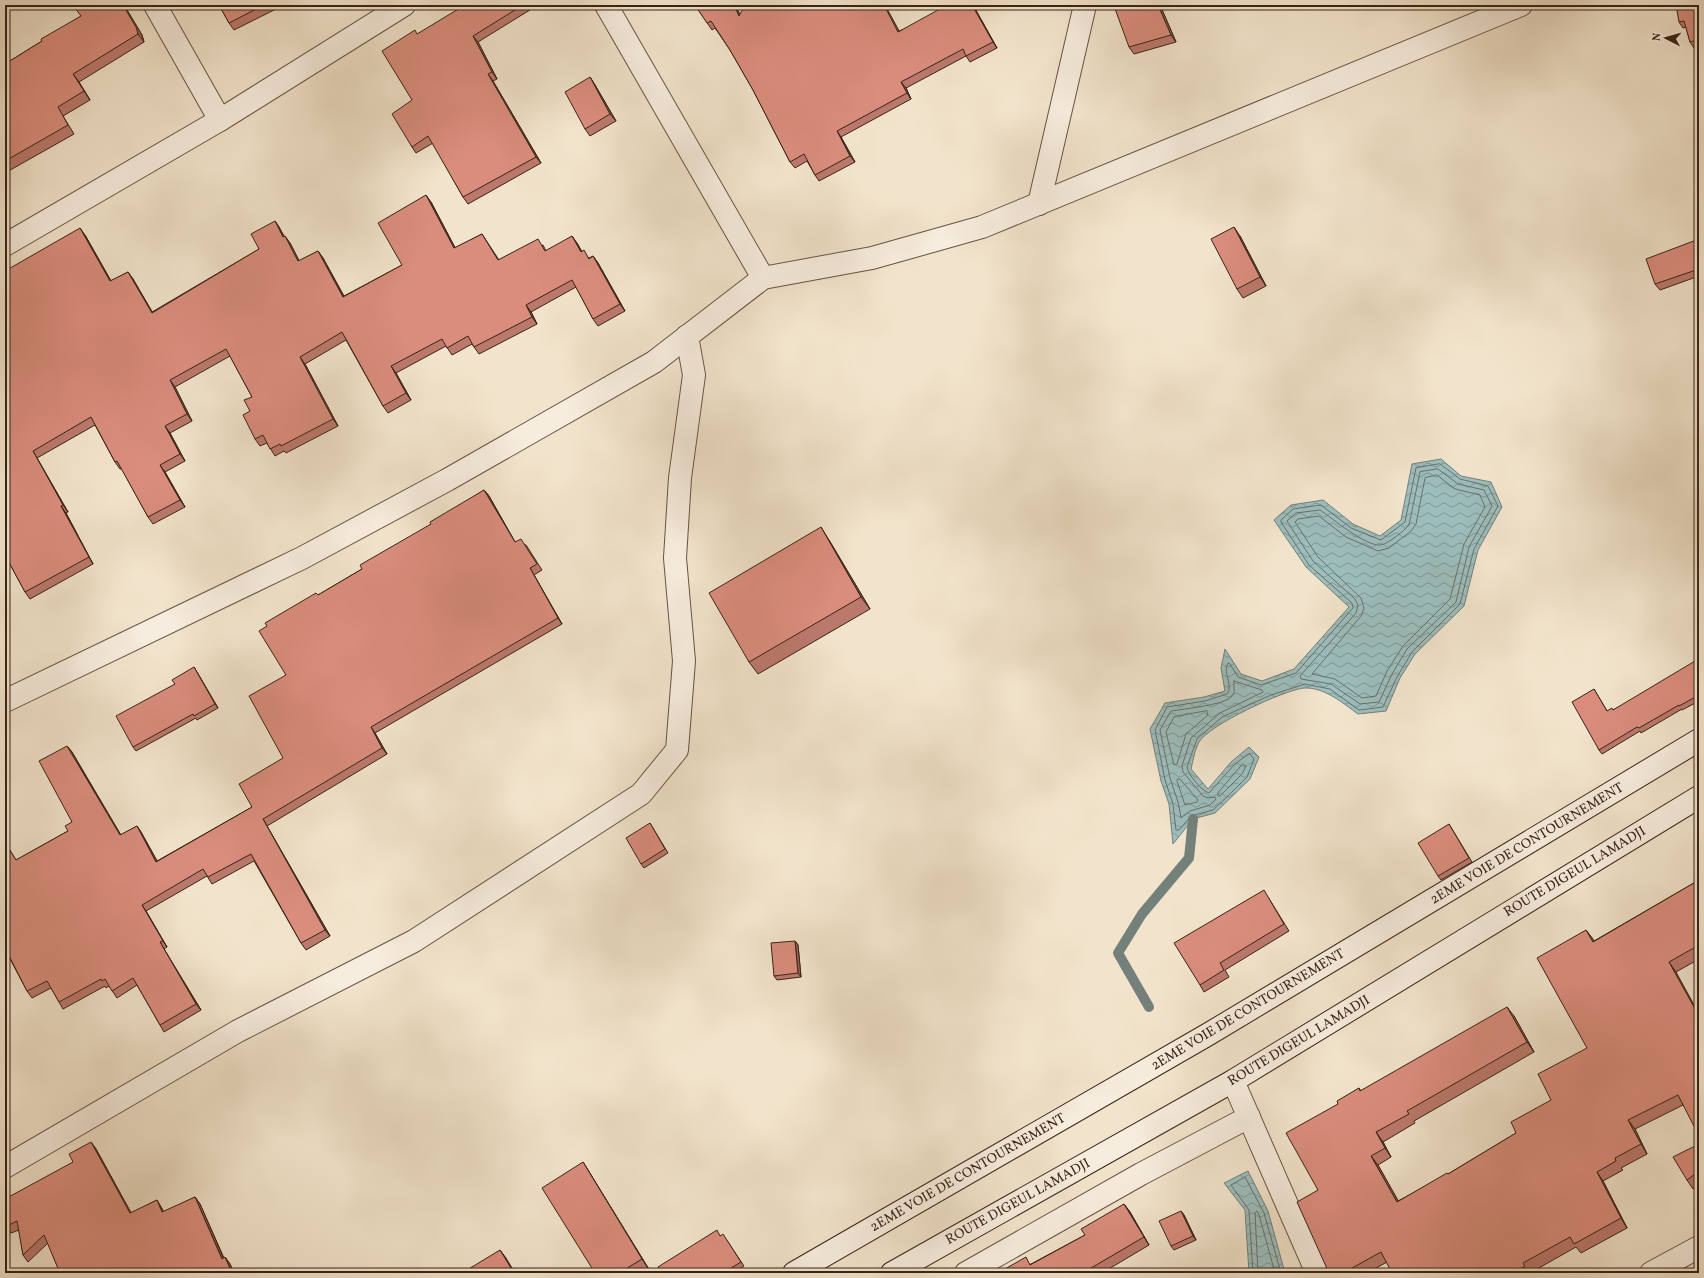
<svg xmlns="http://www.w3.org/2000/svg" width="1704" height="1278" viewBox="0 0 1704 1278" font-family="Vollkorn,serif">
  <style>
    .water { fill: url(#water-waves); stroke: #74807a }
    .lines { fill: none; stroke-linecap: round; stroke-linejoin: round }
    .shore { stroke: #6a706a; stroke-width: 1 }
    .stream { stroke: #74807a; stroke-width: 10 }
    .street-casing { stroke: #675344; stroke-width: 24 }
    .secondary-casing { stroke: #392316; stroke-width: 24 }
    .street { stroke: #f7edde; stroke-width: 22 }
    .secondary { stroke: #f7edde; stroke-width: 22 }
    .wall { fill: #bb796c; stroke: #392316 }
    .shaded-wall { fill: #996358; stroke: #392316 }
    .building { fill: #da8d7d; stroke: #392316 }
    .labels { text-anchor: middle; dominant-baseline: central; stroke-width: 3; stroke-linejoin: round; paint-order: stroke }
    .street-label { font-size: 14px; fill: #392316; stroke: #f7edde }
  </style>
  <defs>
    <pattern id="water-waves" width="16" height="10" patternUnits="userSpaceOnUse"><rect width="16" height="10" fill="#9cbebd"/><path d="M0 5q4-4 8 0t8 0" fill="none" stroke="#809a99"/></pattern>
  </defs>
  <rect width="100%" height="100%" fill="#f2e4cc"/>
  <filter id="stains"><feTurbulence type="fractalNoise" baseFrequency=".005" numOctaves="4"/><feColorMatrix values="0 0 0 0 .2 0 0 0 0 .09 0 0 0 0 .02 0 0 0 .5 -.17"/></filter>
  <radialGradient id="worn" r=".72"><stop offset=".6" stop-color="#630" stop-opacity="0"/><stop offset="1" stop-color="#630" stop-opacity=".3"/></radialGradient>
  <!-- water -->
  <g class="water">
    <path d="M 1441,459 L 1461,476 L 1491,482 L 1502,507 L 1478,550 L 1464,606 L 1415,654 L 1400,678 L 1386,711 L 1358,714 C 1343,703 1324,687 1304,688 C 1284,690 1209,725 1199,742 C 1195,749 1193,761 1191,769 L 1208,789 L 1231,762 L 1249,747 L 1259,757 L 1250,779 L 1215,813 L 1193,819 L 1173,844 L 1169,804 L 1161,781 L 1150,729 L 1165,703 L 1204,697 L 1225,691 L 1221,668 L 1225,649 L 1241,674 L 1262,681 L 1294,669 L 1349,607 L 1306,567 L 1274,520 L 1291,505 L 1323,500 L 1353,524 L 1380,536 L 1401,520 L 1412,464 Z"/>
    <polygon points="1248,1171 1268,1211 1285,1273 1249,1273 1245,1210 1224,1183"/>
  </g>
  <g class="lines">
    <!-- shore -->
    <g class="shore">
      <path d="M 1440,464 L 1460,479 L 1488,486 L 1498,506 L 1474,549 L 1460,604 L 1412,652 L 1397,677 L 1383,707 L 1359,710 L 1330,689 L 1305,684 L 1271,695 L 1222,717 L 1197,739 L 1187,767 C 1188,775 1202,791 1209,793 L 1234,765 L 1248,754 L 1250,754 L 1254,759 L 1247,777 L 1233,791 L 1213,810 L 1191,816 L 1179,830 L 1176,830 L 1173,804 L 1165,780 L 1155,730 L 1167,707 L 1205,701 L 1227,694 C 1234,686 1222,672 1228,663 L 1230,664 L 1238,677 L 1261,685 L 1296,673 L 1353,608 L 1352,603 L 1309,565 L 1281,522 L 1281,520 L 1293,509 L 1321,505 L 1351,528 L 1381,540 L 1405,522 L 1416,468 Z"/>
      <path d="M 1438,469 L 1458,484 L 1484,490 L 1492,506 L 1469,547 L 1456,602 L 1407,649 L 1392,674 L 1379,702 L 1360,704 L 1331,684 L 1301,679 L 1300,676 L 1356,613 L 1358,605 L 1355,599 L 1313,561 L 1287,521 L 1296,513 L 1320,510 C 1332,518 1366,547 1381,545 C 1388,544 1405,530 1409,525 L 1420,472 Z"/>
      <polygon points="1437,475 1455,489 1480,495 1485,507 1464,544 1450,599 1403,646 1387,671 1376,696 1362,698 1335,679 1312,674 1361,616 1364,608 1361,598 1318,557 1295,522 1298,519 1319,516 1346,537 1378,551 1389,548 1411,531 1416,524 1425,478"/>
      <path d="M 1234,681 L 1262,690 L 1263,692 L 1220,713 L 1191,738 L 1182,766 L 1183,772 L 1203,796 L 1208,798 L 1215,797 L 1216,799 L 1210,805 L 1190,811 L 1181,818 L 1178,802 L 1170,778 L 1160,730 L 1171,711 C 1183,709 1226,705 1232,696 C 1236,692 1233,686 1234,681 Z"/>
      <polygon points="1207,711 1208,715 1186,734 1177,764 1174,765 1166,732 1174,717"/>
      <polygon points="1243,764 1246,766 1242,774 1220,796 1218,796 1218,793"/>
      <polygon points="1178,779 1180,779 1198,800 1197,802 1185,805 1177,781"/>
      <polyline points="1253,1273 1249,1210 1231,1185 1245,1177 1264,1213 1281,1273"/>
      <polyline points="1258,1273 1255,1213 1257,1211 1259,1215 1275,1273"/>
    </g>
    <!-- stream -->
    <polyline class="stream" points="1149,1007 1118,953 1142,914 1189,858 1193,819"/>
    <!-- street casing -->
    <g class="street-casing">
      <g id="street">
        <polyline points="155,5 220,120"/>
        <polyline points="606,5 763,278"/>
        <polyline points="1039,204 1085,5"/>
        <polyline points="5,245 220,120 404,5"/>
        <polyline points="5,701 302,558 447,480 654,362 763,278 872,258 982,227 1521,5"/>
        <polyline points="1233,1081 1317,1273"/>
        <polyline points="5,1167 238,1031 414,941 641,794 677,750 684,661 675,558 680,478 694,375 687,336"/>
        <polyline points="966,1273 1141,1174 1249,1117"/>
        <polyline points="1651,1273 1699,1247"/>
      </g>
    </g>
    <!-- secondary casing -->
    <g class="secondary-casing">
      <g id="secondary">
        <polyline points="794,1273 1207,1035 1699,740"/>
        <polyline points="892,1273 1233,1081 1699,797"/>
      </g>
    </g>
    <!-- street -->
    <use href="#street" class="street"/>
    <!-- secondary -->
    <use href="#secondary" class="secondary"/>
  </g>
  <!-- wall -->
  <g class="wall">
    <polygon points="80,5 124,5 142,35 144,42 79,82 90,100 63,116 74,134 5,173 5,64 42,41 81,16"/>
    <polygon points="219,5 284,5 234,30 229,23"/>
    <polygon points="465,5 538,5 478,42 497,79 493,81 541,163 468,204 463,197 433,143 416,153 412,147 412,100"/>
    <polygon points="695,5 735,5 740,15 899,31 973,5 997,48 970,62 966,56 906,88 911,99 841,137 855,162 819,181 815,175 807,161 795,168 790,162 753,90 730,50 715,28 712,30"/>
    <polygon points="1160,5 1176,42 1134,54 1129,47"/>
    <polygon points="1699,5 1699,46 1694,48 1690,42 1686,27 1683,28 1679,22"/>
    <polygon points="590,77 595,85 616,121 590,136 585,129"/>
    <polygon points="431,202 455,248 482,234 499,260 543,245 546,251 577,243 582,252 589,258 593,256 598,263 625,311 598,326 593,319 576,287 531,312 537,324 479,354 472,344 452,355 446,346 396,373 411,400 388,413 383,406 346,340 305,364 338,426 286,453 284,451 275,456 267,443 260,446 255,439 250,411 252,397 230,356 175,387 192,421 170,433 185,461 165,472 185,507 153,524 148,517 122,469 120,469 115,462 95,425 37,458 68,512 66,513 93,564 30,599 25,592 5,555 85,235 111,281 128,272 133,279 152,312 259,249 275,221 279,227 284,236 290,243 299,261 318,251 323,258 344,296 402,265"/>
    <polygon points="1240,236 1266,286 1243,298 1237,289"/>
    <polygon points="1699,239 1699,276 1660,290 1655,284"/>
    <polygon points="484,490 489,496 515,542 526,545 542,570 534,575 562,624 375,733 387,754 267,826 330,936 306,950 301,943 254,861 212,884 207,876 146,911 167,947 164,949 201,1010 164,1032 160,1025 137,985 117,998 109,986 106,988 105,986 63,1009 51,988 32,998 27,991 9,957 5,959 5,842 16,860 68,831 72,822 67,746 72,752 121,835 137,826 141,832 157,861 252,807 283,758 286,675 318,595 362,569"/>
    <polygon points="829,540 870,609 758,674 749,662"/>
    <polygon points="1699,666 1699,701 1682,710 1682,709 1641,733 1640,731 1602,754 1599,750 1594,689 1607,711 1613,710"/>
    <polygon points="197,672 218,708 197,720 196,718 136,751 133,747 175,684"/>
    <polygon points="650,823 668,853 644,868 641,864"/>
    <polygon points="1449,824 1472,862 1441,880 1438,876"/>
    <polygon points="1699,880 1699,959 1676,972 1683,1105 1635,1129 1647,1154 1621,1168 1623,1170 1603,1181 1627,1228 1581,1253 1576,1247 1530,1273 1392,1273 1387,1262 1367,1273 1329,1273 1318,1190 1338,1104 1359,1088 1361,1091 1514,1016 1534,1052 1414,1121 1415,1123 1383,1142 1391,1157 1378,1165 1398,1201 1448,1174 1516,1133 1551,1100 1587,1048 1594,941"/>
    <polygon points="1268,897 1289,931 1225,970 1229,977 1204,992 1200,985"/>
    <polygon points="795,941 798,945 801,977 777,980 774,976"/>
    <polygon points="91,1142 96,1149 131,1213 157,1200 161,1207 164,1212 195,1197 200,1204 224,1258 225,1257 230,1264 234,1273 60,1273 48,1243 28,1262 23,1255 19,1230 11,1233 7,1226 73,1162"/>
    <polygon points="1699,1144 1699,1185 1693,1189 1687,1180"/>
    <polygon points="583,1162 591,1175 650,1271 648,1273 595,1273"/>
    <polygon points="1124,1204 1130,1212 1149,1245 1102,1273 998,1273 1031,1264 1085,1235"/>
    <polygon points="1181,1211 1184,1215 1196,1240 1174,1250 1171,1246"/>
    <polygon points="721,1236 726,1239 744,1266 733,1273 662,1273"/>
  </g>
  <!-- shaded-wall -->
  <g class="shaded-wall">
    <polygon points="123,5 124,5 142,35 144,42 138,34"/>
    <polygon points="734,5 735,5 744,22 739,16"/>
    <polygon points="884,5 885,5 903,38 898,32"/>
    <polygon points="972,5 973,5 997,48 993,42"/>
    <polygon points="1158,5 1160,5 1176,42 1171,35"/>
    <polygon points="473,36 478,42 497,79 492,72"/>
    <polygon points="73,74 79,82 90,100 84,91"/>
    <polygon points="488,74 493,81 541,163 536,157"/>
    <polygon points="590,77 595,85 616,121 610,114"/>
    <polygon points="901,82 906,88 911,99 907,93"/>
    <polygon points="837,131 841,137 855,162 850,156"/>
    <polygon points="426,195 431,202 459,255 454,248"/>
    <polygon points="275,221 279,227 288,244 283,237"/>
    <polygon points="1234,227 1240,236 1266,286 1260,277"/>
    <polygon points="80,228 85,235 115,288 110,281"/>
    <polygon points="285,236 290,243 303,268 298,261"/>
    <polygon points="572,236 577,243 586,259 581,252"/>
    <polygon points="318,251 323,258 348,304 343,297"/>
    <polygon points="593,256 598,263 625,311 620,304"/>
    <polygon points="128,272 133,279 157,320 152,313"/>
    <polygon points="526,305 531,312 537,324 532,317"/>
    <polygon points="300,357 305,364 338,426 333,419"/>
    <polygon points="391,366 396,373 411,400 406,393"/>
    <polygon points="170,380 175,387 192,421 187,414"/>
    <polygon points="165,426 170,433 185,461 180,454"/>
    <polygon points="33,451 37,458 68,512 63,505"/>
    <polygon points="160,465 165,472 185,507 180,500"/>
    <polygon points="484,490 489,496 519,549 515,542"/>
    <polygon points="61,506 66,513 93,564 89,557"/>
    <polygon points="821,527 829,540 870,609 861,597"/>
    <polygon points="530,568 562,624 558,618"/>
    <polygon points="194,667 197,672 218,708 215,704"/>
    <polygon points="371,727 375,733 387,754 382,748"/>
    <polygon points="67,746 72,752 124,842 120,835"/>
    <polygon points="263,819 267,826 330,936 325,930"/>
    <polygon points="137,826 141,832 161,868 156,862"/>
    <polygon points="142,905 146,911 167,947 163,941"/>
    <polygon points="1586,930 1593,939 1599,951 1593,942"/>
    <polygon points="795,941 798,945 801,977 798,973"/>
    <polygon points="160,942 164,949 201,1010 196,1004"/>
    <polygon points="1669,962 1676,972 1699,1014 1699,1016"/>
    <polygon points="1507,1007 1514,1016 1534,1052 1527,1042"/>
    <polygon points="1628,1120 1635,1129 1647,1154 1641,1144"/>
    <polygon points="1376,1132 1383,1142 1391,1157 1385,1148"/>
    <polygon points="91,1142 96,1149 135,1220 130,1213"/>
    <polygon points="1371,1156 1378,1165 1404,1211 1397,1202"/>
    <polygon points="583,1162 591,1175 650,1271 642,1259"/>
    <polygon points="1597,1172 1603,1181 1627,1228 1621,1218"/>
    <polygon points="195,1197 200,1204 227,1266 222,1259"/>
    <polygon points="157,1200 161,1207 167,1219 162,1212"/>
    <polygon points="1124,1204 1130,1212 1149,1245 1144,1237"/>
    <polygon points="1181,1211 1184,1215 1196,1240 1193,1236"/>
    <polygon points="500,1250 506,1258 515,1273 514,1273"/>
    <polygon points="225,1257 230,1264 234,1273 232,1273"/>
  </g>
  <!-- building -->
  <g class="building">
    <polygon points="80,5 123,5 136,27 138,34 73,74 84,91 58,107 68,125 5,161 5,64 42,41 41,39 81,16 75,8"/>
    <polygon points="219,5 264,5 229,23"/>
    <polygon points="465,5 523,5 473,36 492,72 488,74 536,157 463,197 428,136 412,147 392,114 412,100 382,51 415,30 417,34"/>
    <polygon points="695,5 734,5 739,16 745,5 884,5 898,32 947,5 972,5 993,42 966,56 963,49 901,82 907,93 837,131 850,156 815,175 804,154 790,162 753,90 730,50 711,21 707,23"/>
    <polygon points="1117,5 1158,5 1171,35 1129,47 1114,6"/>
    <polygon points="1676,5 1699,5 1699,39 1690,42 1684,21 1679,22"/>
    <polygon points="590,77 610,114 585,129 565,92"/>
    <polygon points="426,195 454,248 482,234 498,260 538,239 545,251 572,236 581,252 584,250 589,259 593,256 620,304 593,319 572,280 526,305 532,317 474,347 468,336 447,348 442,339 391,366 406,393 383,406 342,332 300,357 333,419 281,446 280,444 270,449 263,435 255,439 243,415 250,411 244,400 252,397 226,349 170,380 187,414 165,426 180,454 160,465 180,500 148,517 117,461 115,462 91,417 33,451 63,505 61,506 89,557 25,592 5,555 5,271 80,228 110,281 128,272 152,313 259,249 251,234 275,221 283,237 285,236 298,261 318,251 343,297 402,265 378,223"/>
    <polygon points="1234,227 1260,277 1237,289 1211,239"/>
    <polygon points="1699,239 1699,269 1655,284 1646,259"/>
    <polygon points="484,490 515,542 521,539 537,564 530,568 558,618 371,727 382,748 263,819 325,930 301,943 251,854 208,877 203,869 142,905 163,941 160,942 196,1004 160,1025 133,978 112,991 105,979 102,981 101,979 59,1002 47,981 27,991 6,950 5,950 5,843 16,860 68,831 65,826 72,822 39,761 67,746 120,835 137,826 156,862 252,807 239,784 283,758 249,696 286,675 259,631 267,626 265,623 316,593 318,595 362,569 360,565 431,524 430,522"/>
    <polygon points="821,527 861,597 749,662 709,593"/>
    <polygon points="1695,661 1699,667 1699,695 1679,706 1679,705 1639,728 1637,727 1599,750 1572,702 1594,689 1607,711 1612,708 1613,710"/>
    <polygon points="194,667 215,704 194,716 193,714 133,747 116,716 175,684 172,680"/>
    <polygon points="650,823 665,849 641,864 626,838"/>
    <polygon points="1449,824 1469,858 1438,876 1418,843"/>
    <polygon points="1699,880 1699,945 1669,962 1699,1016 1699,1136 1678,1095 1628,1120 1641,1144 1615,1158 1616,1161 1597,1172 1621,1218 1574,1244 1570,1237 1523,1263 1525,1266 1513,1273 1392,1273 1381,1252 1343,1273 1329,1273 1297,1202 1318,1190 1286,1133 1338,1104 1337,1101 1359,1088 1360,1091 1507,1007 1527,1042 1407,1111 1409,1114 1376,1132 1385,1148 1371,1156 1397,1202 1447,1173 1448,1174 1516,1133 1511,1122 1551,1100 1538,1074 1587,1048 1537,958 1586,930 1593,942"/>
    <polygon points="1264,890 1284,924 1220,963 1224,970 1200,985 1174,943"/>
    <polygon points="795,941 798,973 774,976 771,943"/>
    <polygon points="91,1142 130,1213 157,1200 162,1212 195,1197 222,1259 225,1257 232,1273 60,1273 44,1235 23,1255 17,1221 7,1226 5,1223 5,1199 73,1162 69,1154"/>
    <polygon points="1699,1144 1699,1171 1687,1180 1673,1157"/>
    <polygon points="583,1162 642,1259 619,1273 595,1273 542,1188"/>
    <polygon points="1124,1204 1144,1237 1086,1271 1082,1273 998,1273 1026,1257 1030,1265 1085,1235 1081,1229"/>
    <polygon points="1181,1211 1193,1236 1171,1246 1159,1221"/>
    <polygon points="717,1230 720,1236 723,1234 741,1262 723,1273 662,1273 658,1267"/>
    <polygon points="500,1250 514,1273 462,1273"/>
  </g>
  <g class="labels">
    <!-- street labels -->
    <g class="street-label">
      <text transform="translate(1527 844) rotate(-31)">2EME VOIE DE CONTOURNEMENT</text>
      <text transform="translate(1575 872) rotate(-31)">ROUTE DIGEUL LAMADJI</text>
      <text transform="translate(1248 1010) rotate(-31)">2EME VOIE DE CONTOURNEMENT</text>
      <text transform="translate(1299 1041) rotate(-31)">ROUTE DIGEUL LAMADJI</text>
      <text transform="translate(968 1173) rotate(-30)">2EME VOIE DE CONTOURNEMENT</text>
      <text transform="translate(1018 1202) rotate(-29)">ROUTE DIGEUL LAMADJI</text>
    </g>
  </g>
  <!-- margin -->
  <rect width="1704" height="1278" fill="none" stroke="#f2e4cc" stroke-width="20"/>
  <rect x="6" y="6" width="1692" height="1266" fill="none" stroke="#392316" stroke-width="2"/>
  <rect x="10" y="10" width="1684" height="1258" fill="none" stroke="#392316"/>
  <!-- north arrow -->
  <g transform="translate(1666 38) rotate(276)" stroke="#f7edde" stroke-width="3" paint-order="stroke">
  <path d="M0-3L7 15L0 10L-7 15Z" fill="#392316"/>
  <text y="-6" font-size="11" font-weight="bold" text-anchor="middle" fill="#392316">N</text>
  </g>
  <rect width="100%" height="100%" filter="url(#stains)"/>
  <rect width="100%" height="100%" fill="url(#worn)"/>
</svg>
